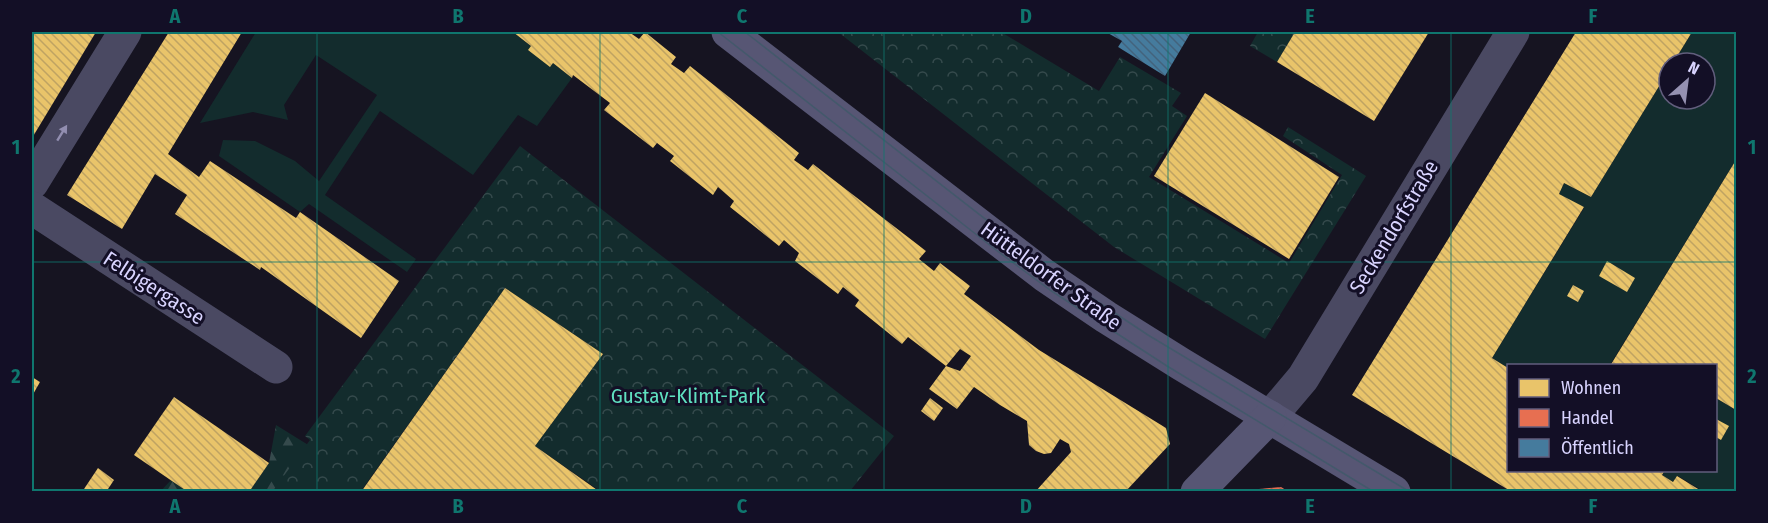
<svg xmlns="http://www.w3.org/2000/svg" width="1768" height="523" viewBox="0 0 1768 523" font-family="'Fira Sans Condensed',sans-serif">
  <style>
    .grass { fill: #132c2d }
    .forest { fill: url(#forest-firs) }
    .park { fill: url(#park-crowns) }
    .homes { fill: url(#homes-back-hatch) }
    .shops { fill: url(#shops-back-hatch) }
    .public { fill: url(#public-back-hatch) }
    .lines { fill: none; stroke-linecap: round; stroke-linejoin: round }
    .street { stroke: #4a4962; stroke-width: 33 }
    .secondary { stroke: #575674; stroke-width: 33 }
    .tram { stroke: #43596b; stroke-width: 1.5 }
    .oneway { fill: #928eb0 }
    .grid { fill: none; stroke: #0f766e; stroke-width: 1.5; stroke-opacity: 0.55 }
    .labels { text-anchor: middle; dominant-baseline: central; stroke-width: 6; stroke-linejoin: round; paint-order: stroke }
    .street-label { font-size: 21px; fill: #d9d4ff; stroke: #130f26 }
    .park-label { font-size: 21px; fill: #5fe0c0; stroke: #130f26 }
    .neatline { fill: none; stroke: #0f766e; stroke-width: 2 }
    .grid-label { font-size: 20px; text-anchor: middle; font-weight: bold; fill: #0f766e }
  </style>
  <defs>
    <pattern id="forest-firs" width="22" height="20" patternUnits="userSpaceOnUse" patternTransform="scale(1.5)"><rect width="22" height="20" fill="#132c2d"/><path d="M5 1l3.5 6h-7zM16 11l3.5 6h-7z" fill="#354a4c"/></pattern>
    <pattern id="park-crowns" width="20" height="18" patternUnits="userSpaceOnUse" patternTransform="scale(1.5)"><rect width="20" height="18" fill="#132c2d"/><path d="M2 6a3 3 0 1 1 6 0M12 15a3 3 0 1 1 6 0" fill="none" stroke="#354a4c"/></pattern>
    <pattern id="homes-back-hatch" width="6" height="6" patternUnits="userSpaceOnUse" patternTransform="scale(1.5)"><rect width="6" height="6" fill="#e9c46a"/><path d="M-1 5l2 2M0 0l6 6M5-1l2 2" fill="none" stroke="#bfa362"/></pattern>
    <pattern id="shops-back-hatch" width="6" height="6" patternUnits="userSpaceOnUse" patternTransform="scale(1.5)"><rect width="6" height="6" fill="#e76f51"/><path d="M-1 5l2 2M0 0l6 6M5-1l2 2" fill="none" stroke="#b56150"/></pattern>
    <pattern id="public-back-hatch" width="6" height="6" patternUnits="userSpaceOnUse" patternTransform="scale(1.5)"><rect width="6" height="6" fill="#457b9d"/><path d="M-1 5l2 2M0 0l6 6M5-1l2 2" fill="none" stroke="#43637d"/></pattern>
  </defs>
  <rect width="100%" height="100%" fill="#161421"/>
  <!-- grass -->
  <g class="grass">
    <polygon points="256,32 513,32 572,78 537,126 518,115 473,175 380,111 325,195 416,259 407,272 309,204 300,212 219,156 223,140 255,141 295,161 319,181 377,95 316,55 284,105 288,120 253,112 200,123"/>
    <polygon points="1692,32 1736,32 1736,160 1610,365 1508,366 1508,368 1492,358 1584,208 1559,194 1564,183 1591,197 1669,70 1669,99 1705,99 1705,63 1673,63"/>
    <polygon points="1716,398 1736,410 1736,491 1703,491 1678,476 1673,482 1662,475 1665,471 1716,470"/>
  </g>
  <!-- forest -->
  <g class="forest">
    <polygon points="276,425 326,456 310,491 249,492 269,463"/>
    <polygon points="171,480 188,492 160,492"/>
  </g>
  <!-- park -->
  <g class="park">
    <polygon points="838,32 1001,32 1099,91 1120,57 1181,93 1172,106 1187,116 1149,177 1289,263 1342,175 1283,136 1288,127 1366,176 1265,339 1114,247"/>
    <polygon points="1258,32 1295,32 1277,62 1250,46"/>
    <polygon points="520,146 894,436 850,491 600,491 535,446 603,354 505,288 361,491 272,492 310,440 305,436"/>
  </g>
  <!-- homes -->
  <g class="homes">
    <polygon points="32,32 96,32 32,138"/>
    <polygon points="169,32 242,32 168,154 199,177 210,161 296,218 300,212 399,281 361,338 261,267 260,270 175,214 187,195 155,174 122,229 67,195"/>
    <polygon points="513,32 629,32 639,39 645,32 676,57 671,64 684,73 690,66 799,153 794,160 808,170 813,164 926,251 919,259 934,271 940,263 970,286 964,294 1039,350 1166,428 1170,444 1125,492 1035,492 1071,452 1069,444 1060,439 1051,453 1044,454 1036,451 1029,445 1027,421 1000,405 974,387 957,409 929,389 946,366 960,371 971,356 960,349 946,366 908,337 902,344 855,306 859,300 843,287 838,294 795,261 799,253 784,240 779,246 730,207 734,201 718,187 713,195 670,161 674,156 657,143 653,148 604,110 610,103 573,75 572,78 553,63 550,67 528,50 531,46"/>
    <polygon points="1295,32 1429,32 1374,121 1277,62"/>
    <polygon points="1576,32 1692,32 1673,63 1669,63 1669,70 1591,197 1564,183 1559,194 1584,207 1492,358 1508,368 1508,470 1665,470 1662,475 1673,482 1677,476 1703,492 1512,492 1352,395"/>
    <polygon points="1205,93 1339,177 1289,259 1154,176"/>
    <polygon points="1736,160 1736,410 1716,398 1716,366 1610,366"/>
    <polygon points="1607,261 1635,278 1627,292 1599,276"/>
    <polygon points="1573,285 1584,291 1578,302 1567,296"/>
    <polygon points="505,288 603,354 535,446 600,492 361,492"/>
    <polygon points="32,377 40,382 32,396"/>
    <polygon points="174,397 269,463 249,492 188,492 134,455"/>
    <polygon points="930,398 943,408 934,421 921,411"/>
    <polygon points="1716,419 1729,426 1721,440 1716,437"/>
    <polygon points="98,468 114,480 106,492 82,492"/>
  </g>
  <!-- shops -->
  <polygon class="shops" points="1281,487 1289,492 1257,492 1259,489"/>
  <!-- public -->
  <polygon class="public" points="1106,32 1191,32 1165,76 1118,47 1122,41"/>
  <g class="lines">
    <!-- street -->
    <g class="street">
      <polyline points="32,183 125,32"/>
      <polyline points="32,208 276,367"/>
      <polyline points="1270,417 1303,378 1513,32"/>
    </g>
    <!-- secondary -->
    <g class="secondary">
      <polyline points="728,32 1044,275 1106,317 1181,364 1394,492"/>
      <polyline points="1197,492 1270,417"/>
    </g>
    <!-- tram -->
    <g class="tram">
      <polyline points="718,32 996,250 1050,290 1167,366 1374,492"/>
      <polyline points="745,32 1056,274 1148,335 1410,492"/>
    </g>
  </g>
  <!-- one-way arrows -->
  <defs><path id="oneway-solid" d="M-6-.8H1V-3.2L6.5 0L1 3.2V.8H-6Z" transform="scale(1.5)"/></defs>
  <use class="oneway" href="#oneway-solid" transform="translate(62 133) rotate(-58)"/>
  <!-- grid -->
  <path class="grid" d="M 317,32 L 317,492M 600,32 L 600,492M 884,32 L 884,492M 1168,32 L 1168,492M 1451,32 L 1451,492M 32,262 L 1736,262"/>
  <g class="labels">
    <!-- street labels -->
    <g class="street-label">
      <text transform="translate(1394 227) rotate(-59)">Seckendorfstraße</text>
      <text transform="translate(1051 276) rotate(36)">Hütteldorfer Straße</text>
      <text transform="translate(154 288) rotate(33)">Felbigergasse</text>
    </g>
    <!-- park labels -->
    <g class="park-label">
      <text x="688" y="396">Gustav-Klimt-Park</text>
    </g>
  </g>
  <!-- border -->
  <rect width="1768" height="523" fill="none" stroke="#130f26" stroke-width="66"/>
  <!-- legend -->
  <rect x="1507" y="364" width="210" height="108" fill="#130f26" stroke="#625e7d" stroke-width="1.5"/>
  <rect x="1519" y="379" width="30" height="18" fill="#e9c46a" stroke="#625e7d" stroke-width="1.5"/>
  <text x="1561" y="394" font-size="18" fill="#d9d4ff">Wohnen</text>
  <rect x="1519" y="409" width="30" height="18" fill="#e76f51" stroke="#625e7d" stroke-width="1.5"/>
  <text x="1561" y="424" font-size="18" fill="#d9d4ff">Handel</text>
  <rect x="1519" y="439" width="30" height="18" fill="#457b9d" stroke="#625e7d" stroke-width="1.5"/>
  <text x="1561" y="454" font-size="18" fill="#d9d4ff">Öffentlich</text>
  <!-- north arrow -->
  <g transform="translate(1687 81) rotate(28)"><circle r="28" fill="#130f26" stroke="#625e7d" stroke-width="1.5"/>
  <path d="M0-4.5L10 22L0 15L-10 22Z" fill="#9591b1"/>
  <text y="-9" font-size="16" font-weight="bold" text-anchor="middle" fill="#d9d4ff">N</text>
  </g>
  <rect x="33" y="33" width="1702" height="457" class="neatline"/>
  <g class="grid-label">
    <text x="175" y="23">A</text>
    <text x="458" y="23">B</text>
    <text x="742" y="23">C</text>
    <text x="1026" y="23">D</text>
    <text x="1310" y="23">E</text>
    <text x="1593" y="23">F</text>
    <text x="16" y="154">1</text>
    <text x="1752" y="154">1</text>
    <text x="16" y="383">2</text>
    <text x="1752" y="383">2</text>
    <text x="175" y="513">A</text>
    <text x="458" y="513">B</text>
    <text x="742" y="513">C</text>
    <text x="1026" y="513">D</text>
    <text x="1310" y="513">E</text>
    <text x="1593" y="513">F</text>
  </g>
</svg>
